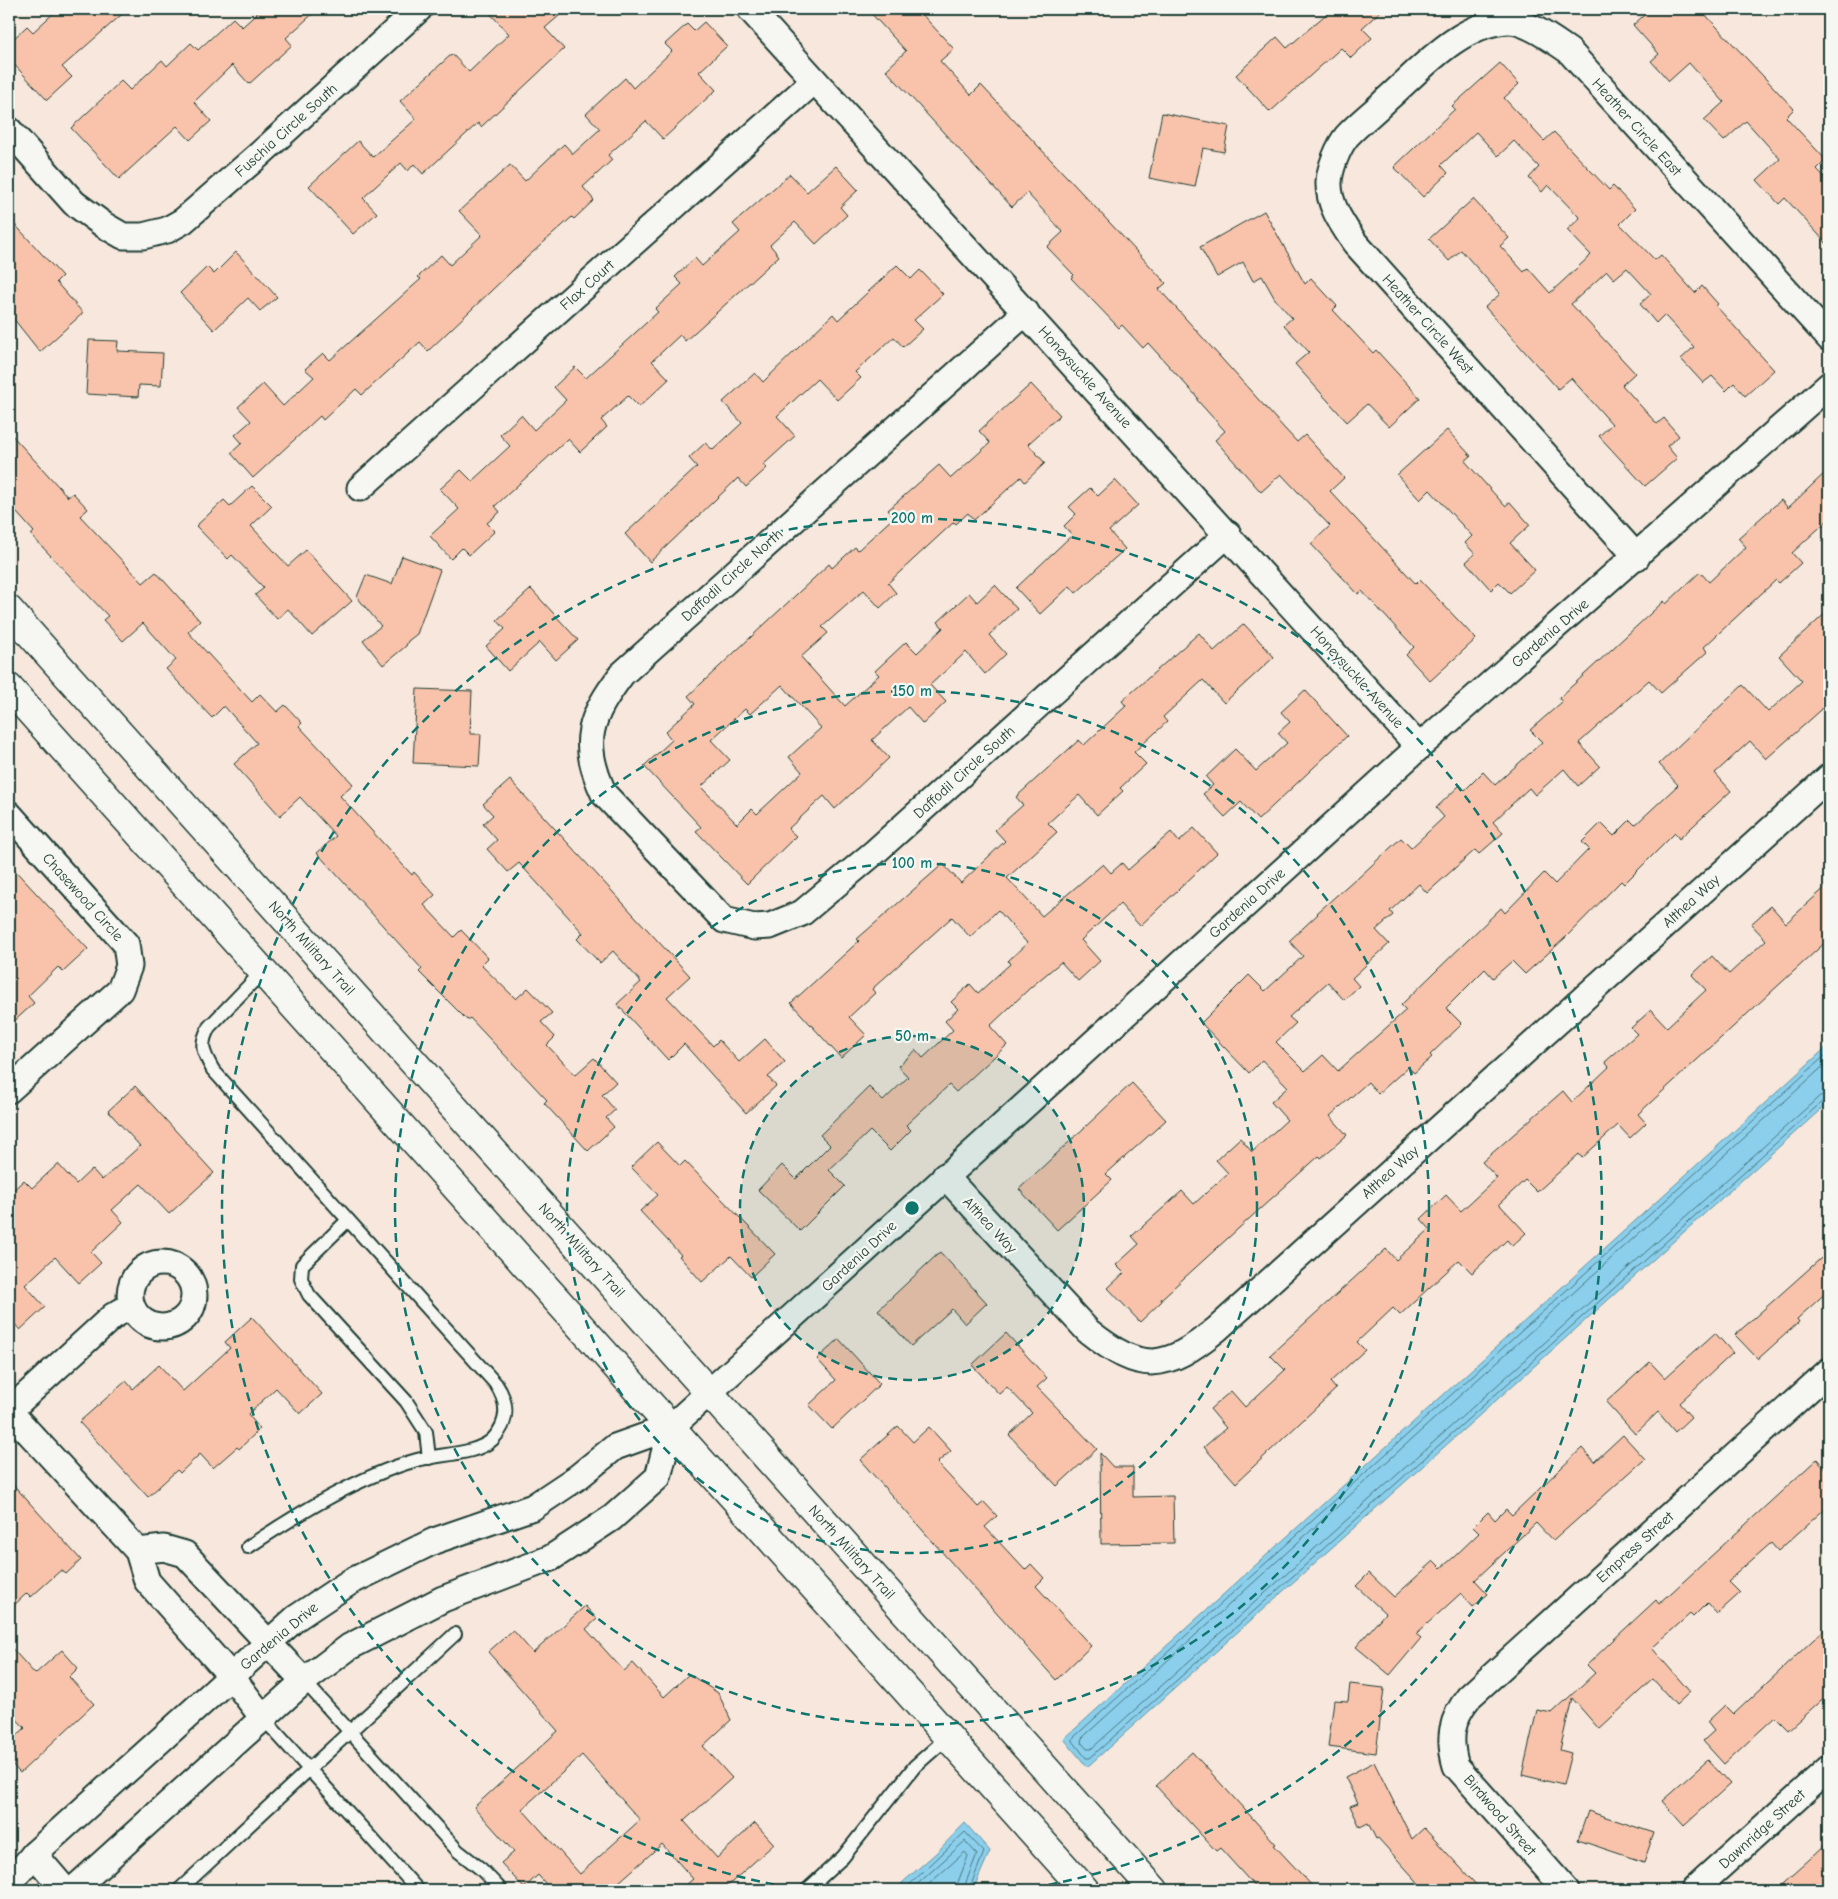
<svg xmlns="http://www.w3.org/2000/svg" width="1838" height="1899" viewBox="0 0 1838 1899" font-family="'Comic Neue',sans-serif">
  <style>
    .water { fill: #8bcfec; stroke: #6095a2 }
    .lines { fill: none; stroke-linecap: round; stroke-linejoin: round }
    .shore { stroke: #4a777e; stroke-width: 1 }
    .building { fill: #f8c3aa; stroke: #1f3d34; fill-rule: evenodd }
    .lane-casing { stroke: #1f3d34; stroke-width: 16 }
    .street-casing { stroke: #1f3d34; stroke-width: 29 }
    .secondary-casing { stroke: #1f3d34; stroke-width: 31 }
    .lane { stroke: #f6f6f2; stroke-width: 12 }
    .street { stroke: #f6f6f2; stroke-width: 25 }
    .secondary { stroke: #f6f6f2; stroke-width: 28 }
    .ring { fill: none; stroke: #0f766e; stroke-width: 2.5; stroke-dasharray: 9 6 }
    .labels { text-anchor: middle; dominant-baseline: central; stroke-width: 4.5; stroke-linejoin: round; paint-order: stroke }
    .street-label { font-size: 15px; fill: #1f3d34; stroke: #f6f6f2 }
    .centre { fill: #0f766e; stroke: #f6f6f2; stroke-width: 2.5 }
    .ring-label { font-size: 15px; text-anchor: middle; font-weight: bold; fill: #0f766e; stroke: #f6f6f2; stroke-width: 4.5; stroke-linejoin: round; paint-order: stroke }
  </style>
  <rect width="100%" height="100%" fill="#f7e7dc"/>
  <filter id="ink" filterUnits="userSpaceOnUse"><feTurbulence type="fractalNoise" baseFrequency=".02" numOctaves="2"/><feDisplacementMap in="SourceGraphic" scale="10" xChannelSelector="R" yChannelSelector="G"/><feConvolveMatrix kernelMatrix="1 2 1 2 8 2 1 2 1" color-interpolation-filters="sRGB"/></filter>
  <g filter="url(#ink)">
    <!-- water -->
    <g class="water">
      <polygon points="1829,1045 1829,1102 1087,1767 1064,1739"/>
      <polygon points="965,1823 990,1851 973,1890 898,1890 902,1883 936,1853"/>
    </g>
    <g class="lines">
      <!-- shore -->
      <g class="shore">
        <polyline points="1829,1052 1073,1738 1073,1741 1086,1758 1090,1758 1824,1100 1829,1099"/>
        <polyline points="1829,1061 1082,1738 1081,1742 1087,1749 1091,1749 1820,1096 1829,1092"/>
        <polyline points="904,1890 965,1832 984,1852 969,1890"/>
        <polyline points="911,1890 965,1841 977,1854 963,1890"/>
        <polyline points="922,1890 965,1852 968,1856 955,1890"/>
      </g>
    </g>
    <!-- building -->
    <g class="building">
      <polygon points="58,9 128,9 62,67 72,77 47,100 9,59 9,43 27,26 33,32"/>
      <polygon points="262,9 318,9 286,38 292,45 249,84 232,65 194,102 211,121 190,140 177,126 119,179 71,128 121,81 130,90 162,60 167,66 191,43 198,50 233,18 242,27"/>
      <polygon points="486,9 567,9 545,28 564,49 481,127 478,123 423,174 414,164 408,171 401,163 363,198 377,213 353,234 309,186 358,141 373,157 416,119 400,101 452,54 469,72 509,34"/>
      <polygon points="867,9 917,9 954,49 940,61 971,95 981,85 1166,283 1159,289 1284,428 1297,442 1305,435 1344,478 1330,491 1416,584 1420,580 1476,639 1430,681 1406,655 1414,647 1362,591 1358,594 1311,544 1330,526 1281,474 1261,492 1215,440 1225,431 1197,400 1198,398 1148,343 1143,348 1122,325 1119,328 1071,278 1074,275 1047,247 1063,232 1027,193 1012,207 886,70 906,51"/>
      <polygon points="1332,9 1383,9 1362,28 1372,38 1351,58 1341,48 1270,112 1236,75 1277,37 1287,48"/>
      <polygon points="1651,9 1700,9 1794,109 1786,117 1826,160 1817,169 1829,182 1829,246 1785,198 1779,204 1757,180 1780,159 1746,121 1724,141 1704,120 1724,102 1689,63 1669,81 1651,61 1659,54 1633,25"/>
      <polygon points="704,22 727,46 699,72 716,90 663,139 646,121 608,155 612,160 583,187 594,200 574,219 572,217 513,270 428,351 420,342 362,395 356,389 323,420 320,416 253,478 231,453 242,443 235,435 251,421 238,407 263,384 283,406 314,377 305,369 323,353 330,360 421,279 418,277 441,255 450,265 482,235 459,211 510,165 525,181 564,144 573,154 600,129 586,114 625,78 633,88 672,51 665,44 687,24 694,31"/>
      <polygon points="1500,63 1519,84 1504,98 1544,141 1554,132 1609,190 1613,186 1635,209 1620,224 1655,260 1661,255 1695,293 1702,286 1718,304 1716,306 1774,370 1745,396 1734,383 1726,391 1712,376 1703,383 1681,359 1694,347 1664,315 1656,323 1640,304 1651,294 1627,268 1614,279 1607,271 1571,304 1635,373 1622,385 1657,424 1664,418 1679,436 1667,446 1677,458 1645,486 1599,436 1612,424 1571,378 1558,389 1485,307 1500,294 1461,250 1449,261 1429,239 1473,199 1509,238 1500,246 1524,272 1528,268 1550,293 1591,255 1567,230 1580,218 1548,185 1542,192 1529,178 1539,167 1514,141 1498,156 1476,132 1441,165 1448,173 1423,197 1394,167 1455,109 1452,106"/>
      <polygon points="1162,113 1229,126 1224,152 1203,148 1195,187 1149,178"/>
      <polygon points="836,166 858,190 840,207 847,215 816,244 795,222 770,245 779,256 685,341 680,335 652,361 669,379 639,407 628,396 601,420 607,427 580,452 568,439 495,506 500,512 487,523 495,531 469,555 462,548 451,559 430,536 459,509 440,489 461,470 472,481 510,446 500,435 521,415 534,430 566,400 554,387 575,367 586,378 658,312 655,309 682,284 675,277 695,258 702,266 740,232 733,224 790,174 807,192"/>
      <polygon points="1264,211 1305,284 1311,278 1337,306 1333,310 1373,353 1376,350 1420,398 1389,427 1367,404 1347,422 1295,364 1309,352 1284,325 1292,318 1275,299 1262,276 1253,281 1243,262 1217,277 1200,247"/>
      <polygon points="9,218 62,276 56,282 83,313 40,352 9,313"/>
      <polygon points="236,252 277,297 260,311 248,298 214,330 180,293 207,267 214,274"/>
      <polygon points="897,265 911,279 920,270 943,294 914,320 923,329 903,347 894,337 855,372 861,378 837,400 817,379 777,416 795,436 763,465 767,468 746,487 738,478 650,562 625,534 697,467 689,458 705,443 713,450 742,423 723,402 755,373 763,382 833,314 838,320"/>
      <polygon points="89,340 118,341 117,351 163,353 161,386 139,385 138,397 86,394"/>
      <path d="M 1031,384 L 1060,415 L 1028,444 L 1045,463 L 1025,482 L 1021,477 L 974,520 L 968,513 L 956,524 L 954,522 L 888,583 L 896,593 L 880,608 L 864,590 L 822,627 L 828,633 L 801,657 L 845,706 L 879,675 L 875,671 L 906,642 L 917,653 L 943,628 L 938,622 L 969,593 L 977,602 L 995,585 L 1017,609 L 989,635 L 1006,654 L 985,674 L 966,652 L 930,685 L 946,702 L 923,724 L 908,707 L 872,740 L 889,758 L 835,809 L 824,796 L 788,829 L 796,836 L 747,884 L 696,831 L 701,827 L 644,766 L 672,740 L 665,732 L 695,704 L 688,696 L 829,564 L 832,568 L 855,547 L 858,550 L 894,517 L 888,510 L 939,465 L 951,478 L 990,443 L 979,431 ZM 782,685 L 821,728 L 789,757 L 802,772 L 757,814 L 752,809 L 737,824 L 701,787 L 730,760 L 711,740 L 745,709 L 750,714 Z"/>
      <polygon points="1447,430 1471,456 1465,461 1505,506 1510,502 1530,525 1510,543 1535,570 1510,593 1499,582 1491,590 1466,562 1475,554 1465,543 1472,536 1430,490 1420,500 1397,475"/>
      <polygon points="9,432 68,497 73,493 88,509 80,516 143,583 156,572 200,621 188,632 252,702 260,694 277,712 285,705 302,723 299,726 353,784 340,796 412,875 414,872 435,895 424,905 454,937 461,930 488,958 481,965 516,999 528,988 552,1013 541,1022 555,1037 547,1045 575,1075 594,1058 616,1082 602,1095 615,1110 606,1118 614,1127 588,1151 544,1103 547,1100 470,1018 467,1020 419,972 422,969 317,853 336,836 300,797 280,816 234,764 257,743 224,706 212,718 166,669 176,660 143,623 123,641 103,620 108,616 31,535 34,532 9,504"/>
      <polygon points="1829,469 1829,519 1792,553 1801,563 1779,583 1776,580 1704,647 1707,652 1661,693 1649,680 1579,743 1600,766 1578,786 1564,769 1535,795 1529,788 1493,822 1503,833 1479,854 1475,850 1427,893 1419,884 1390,911 1393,915 1376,930 1389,944 1352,978 1359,986 1344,1000 1328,982 1289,1017 1296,1023 1276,1042 1305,1071 1323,1055 1338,1071 1406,1010 1401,1005 1501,908 1505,913 1544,873 1555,884 1589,849 1582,842 1601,823 1614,836 1630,820 1635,825 1678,785 1659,764 1743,685 1768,712 1802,681 1779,656 1829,610 1829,703 1766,759 1750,741 1715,773 1731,791 1679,839 1675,833 1624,884 1621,881 1565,938 1525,974 1512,961 1493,978 1485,969 1446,1008 1462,1024 1430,1055 1432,1057 1414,1073 1408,1067 1378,1094 1368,1082 1330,1116 1347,1135 1321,1158 1319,1156 1261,1208 1161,1299 1162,1301 1140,1322 1108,1288 1124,1273 1116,1265 1139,1244 1132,1236 1182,1191 1194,1204 1228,1173 1216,1160 1240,1138 1252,1152 1287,1120 1271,1102 1288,1087 1262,1060 1249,1073 1201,1023 1249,975 1265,991 1303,956 1289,941 1318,914 1317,913 1356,878 1357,879 1401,838 1411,848 1444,817 1436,808 1460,785 1465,790 1483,772 1495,785 1542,742 1530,730 1562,702 1559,698 1664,601 1666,604 1700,572 1709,582 1746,547 1738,538 1781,500 1788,508"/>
      <polygon points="1115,480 1138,505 1109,531 1125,549 1076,593 1070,586 1040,614 1016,588 1072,535 1064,526 1076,514 1069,507 1090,488 1098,496"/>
      <polygon points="252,486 272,506 251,526 288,566 306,550 352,601 312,636 288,609 277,619 255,595 264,588 232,555 228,559 196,526 224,500 230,506"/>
      <polygon points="402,556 440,570 417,634 408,641 406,646 383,665 363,640 381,626 357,597 366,575 392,584"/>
      <polygon points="531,589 578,640 556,660 540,642 508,671 486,646 505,629 497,620"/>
      <polygon points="1244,624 1274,657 1224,703 1203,680 1163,717 1167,722 1134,752 1146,764 1120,788 1123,791 1097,815 1079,795 1048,823 1057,832 1007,878 1042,916 1103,864 1111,873 1122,863 1128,870 1171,832 1179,842 1194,828 1217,853 1140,926 1120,904 1081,940 1100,961 1078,981 1061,962 1031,987 990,1026 1007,1045 956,1092 949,1085 906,1125 911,1130 890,1151 870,1131 829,1170 845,1186 800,1231 758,1190 782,1165 796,1179 830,1145 820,1135 869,1087 883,1101 908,1077 898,1066 916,1050 923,1058 953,1030 945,1021 958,1009 951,1002 970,984 978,993 1010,964 1008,961 1027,943 998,910 970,937 952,917 872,989 875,993 849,1017 866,1035 841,1058 791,1003 859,941 857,939 943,864 961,883 1005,841 995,830 1023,805 1016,797 1079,740 1084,745 1126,706 1122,701 1199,633 1214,651"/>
      <polygon points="417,689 472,691 470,734 481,734 479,766 413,763"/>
      <polygon points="1305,690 1347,736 1258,820 1241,802 1225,817 1203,794 1213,785 1206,777 1235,749 1256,771 1287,743 1278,733 1290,722 1281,712"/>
      <polygon points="510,780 690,976 667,997 713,1046 719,1040 739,1062 765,1039 785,1062 768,1077 776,1086 746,1113 684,1044 668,1060 617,1004 641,982 613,951 600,963 577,939 583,933 519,863 508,872 487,849 497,840 483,824 493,815 483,804"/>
      <polygon points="9,864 88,949 63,972 58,967 28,996 34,1003 9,1026"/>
      <polygon points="1829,884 1829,939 1638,1114 1646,1123 1630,1138 1618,1125 1582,1158 1579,1154 1537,1192 1525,1180 1499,1204 1526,1233 1512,1246 1507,1240 1472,1273 1459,1260 1400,1315 1393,1308 1357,1342 1365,1350 1330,1382 1336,1389 1236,1483 1204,1447 1226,1428 1210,1409 1231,1391 1245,1407 1285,1370 1270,1355 1386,1249 1396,1260 1430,1229 1421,1219 1446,1195 1461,1211 1497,1178 1482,1162 1563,1091 1572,1102 1609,1067 1605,1062 1637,1034 1631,1028 1651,1010 1667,1027 1706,990 1692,975 1712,956 1729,974 1766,940 1751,924 1771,906 1786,923"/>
      <polygon points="1132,1083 1166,1120 1106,1174 1112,1180 1057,1230 1019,1189"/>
      <polygon points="135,1086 214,1173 169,1214 141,1184 112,1210 123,1222 91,1252 101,1263 79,1283 55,1257 25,1285 45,1307 20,1330 9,1318 9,1194 24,1180 32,1188 58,1164 76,1184 92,1169 102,1180 140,1146 108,1111"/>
      <polygon points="657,1142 680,1166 685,1161 775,1254 751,1277 731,1256 702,1282 679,1256 681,1255 640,1211 658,1195 631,1167"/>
      <polygon points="1829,1251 1829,1290 1797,1319 1799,1322 1758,1359 1735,1335"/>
      <polygon points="940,1252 987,1303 965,1324 952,1309 911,1346 878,1310"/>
      <polygon points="252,1317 322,1394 300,1414 276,1388 248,1414 260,1429 239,1449 237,1447 213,1468 200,1454 180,1473 177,1470 148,1497 79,1422 126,1381 133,1389 159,1365 183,1391 230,1348 225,1342"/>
      <polygon points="1006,1333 1047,1378 1037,1387 1097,1449 1057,1486 1009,1435 1032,1413 1007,1387 999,1394 972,1365"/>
      <polygon points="1715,1333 1733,1353 1679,1403 1691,1417 1675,1432 1658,1412 1635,1434 1606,1402 1650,1362 1665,1378"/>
      <polygon points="839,1339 880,1384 832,1429 809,1405 836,1380 817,1359"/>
      <polygon points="898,1426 913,1442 929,1427 951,1451 937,1463 978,1507 984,1502 997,1516 985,1527 1025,1570 1031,1564 1044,1578 1036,1586 1091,1646 1056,1680 860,1460"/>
      <polygon points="1623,1435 1645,1459 1553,1541 1536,1523 1475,1580 1488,1594 1473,1607 1461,1593 1416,1634 1421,1638 1390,1675 1356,1647 1385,1613 1356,1586 1369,1573 1394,1597 1434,1561 1441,1568 1454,1557 1479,1533 1473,1527 1488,1512 1495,1520 1506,1509 1512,1515 1582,1448 1594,1462"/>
      <polygon points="1100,1453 1113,1467 1133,1467 1133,1497 1173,1496 1174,1543 1101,1544"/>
      <polygon points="1817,1459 1829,1473 1829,1505 1778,1551 1771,1543 1728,1581 1740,1593 1717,1614 1707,1603 1693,1617 1690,1614 1652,1648 1690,1692 1676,1705 1653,1679 1599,1729 1572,1698 1560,1750 1571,1753 1563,1785 1522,1775 1537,1710 1552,1713 1595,1673 1587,1665 1612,1641 1656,1600 1659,1604"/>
      <polygon points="9,1480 81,1560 66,1574 61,1570 31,1597 27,1593 9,1610"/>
      <path d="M 585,1606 L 597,1619 L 586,1629 L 624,1671 L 633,1663 L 664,1697 L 689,1674 L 718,1693 L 731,1720 L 703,1746 L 732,1778 L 684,1821 L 717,1858 L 755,1823 L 774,1844 L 723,1890 L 680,1890 L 693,1879 L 662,1844 L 610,1890 L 551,1890 L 538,1875 L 524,1888 L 501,1863 L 514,1852 L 474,1807 L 558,1731 L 488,1652 L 513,1630 L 533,1653 ZM 582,1755 L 640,1820 L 580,1874 L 522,1809 Z"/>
      <polygon points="1829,1625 1829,1693 1788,1730 1775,1717 1724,1764 1703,1741 1714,1731 1707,1722 1725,1705 1734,1714"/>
      <polygon points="9,1645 35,1674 62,1650 78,1668 69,1677 94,1704 20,1773 9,1761 9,1743 25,1728 9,1711"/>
      <polygon points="1350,1684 1384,1688 1376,1753 1328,1747 1334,1700 1348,1701"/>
      <polygon points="1192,1752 1276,1844 1274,1845 1316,1890 1258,1890 1220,1848 1216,1851 1156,1786"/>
      <polygon points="1708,1760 1730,1784 1684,1826 1662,1801"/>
      <polygon points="1374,1762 1412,1839 1424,1828 1481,1890 1425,1890 1378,1838 1376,1839 1368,1823 1360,1827 1350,1806 1358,1803 1345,1777"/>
      <polygon points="1588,1811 1654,1833 1644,1862 1578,1840"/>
      <polygon points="1829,1841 1829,1890 1775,1890 1811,1858"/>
    </g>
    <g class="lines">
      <!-- lane casing -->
      <g class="lane-casing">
        <g id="lane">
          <polyline points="348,1220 302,1265 301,1279 309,1295 406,1401 426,1432 429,1458"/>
          <path d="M 248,1547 C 298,1514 359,1476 417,1460 C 438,1454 477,1455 493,1439 C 510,1421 508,1402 496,1384 L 213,1070 C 203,1052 199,1046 209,1027 L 263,971"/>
          <polyline points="304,1681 458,1851 481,1869 501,1890"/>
          <polyline points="263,1718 418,1890"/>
          <polyline points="179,1890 455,1634"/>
          <polyline points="807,1890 843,1857 915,1766 948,1737"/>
        </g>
      </g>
      <!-- street casing -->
      <g class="street-casing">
        <g id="street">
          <polyline points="750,9 1419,747"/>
          <polyline points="9,130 74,203 104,225 123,236 143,236 167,230 183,221 260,154 419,9"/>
          <path d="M 1026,312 L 622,674 C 589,718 580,742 604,794 L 724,920 L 754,927 L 770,926 L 802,913 L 876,851 L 1228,534"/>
          <polyline points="360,488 814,81"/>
          <path d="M 1637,557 L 1355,243 C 1343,225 1328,205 1329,182 C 1330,168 1338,147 1347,136 C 1359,123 1374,112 1386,100 C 1420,70 1460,23 1508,21 C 1526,20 1554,41 1569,51 L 1829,338"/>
          <polyline points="9,814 126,944 129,966 120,990 9,1090"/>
          <path d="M 945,1176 L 1088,1331 C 1142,1374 1165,1371 1217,1329 L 1829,777"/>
          <circle cx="162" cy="1295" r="32"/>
          <polyline points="9,1411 138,1551 147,1581 231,1676 263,1718"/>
          <polyline points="9,1411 113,1316 131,1306"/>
          <polyline points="138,1551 164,1548 185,1554 304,1681"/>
          <polyline points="34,1854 65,1890"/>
          <polyline points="9,1884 34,1854 296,1618 350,1582 434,1541 533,1507 578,1477 615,1447 671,1427 1419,747 1829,385"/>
          <polyline points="73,1890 304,1681 349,1647 443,1599 551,1558 612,1518 658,1477 671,1427"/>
          <path d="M 1566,1890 L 1456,1766 C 1448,1739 1451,1719 1469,1697 L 1829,1371"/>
          <polyline points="1694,1890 1829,1768"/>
        </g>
      </g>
      <!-- secondary casing -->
      <g class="secondary-casing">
        <g id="secondary">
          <polyline points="9,610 1154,1890"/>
          <polyline points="9,688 1085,1890"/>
        </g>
      </g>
      <!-- lane -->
      <use href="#lane" class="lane"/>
      <!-- street -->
      <use href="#street" class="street"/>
      <!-- secondary -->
      <use href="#secondary" class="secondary"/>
    </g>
  </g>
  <!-- distance rings -->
  <circle cx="912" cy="1208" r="172" fill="#0f766e" fill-opacity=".12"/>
  <g class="ring">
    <circle cx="912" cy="1208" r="172"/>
    <circle cx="912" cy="1208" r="345"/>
    <circle cx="912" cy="1208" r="517"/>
    <path d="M804 1890A690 690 0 1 1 1020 1890"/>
  </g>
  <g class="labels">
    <!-- street labels -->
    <g class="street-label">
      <text transform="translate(1637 127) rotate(48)">Heather Circle East</text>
      <text transform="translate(286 130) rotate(-42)">Fuschia Circle South</text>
      <text transform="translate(587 285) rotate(-42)">Flax Court</text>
      <text transform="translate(1428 324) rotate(48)">Heather Circle West</text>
      <text transform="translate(1085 377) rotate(48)">Honeysuckle Avenue</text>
      <text transform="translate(732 575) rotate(-42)">Daffodil Circle North</text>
      <text transform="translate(1550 633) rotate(-41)">Gardenia Drive</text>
      <text transform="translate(1357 677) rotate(48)">Honeysuckle Avenue</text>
      <text transform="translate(964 772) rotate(-42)">Daffodil Circle South</text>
      <text transform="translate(83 897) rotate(48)">Chasewood Circle</text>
      <text transform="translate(1691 901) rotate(-42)">Althea Way</text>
      <text transform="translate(1247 903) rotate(-42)">Gardenia Drive</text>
      <text transform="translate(312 948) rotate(48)">North Military Trail</text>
      <text transform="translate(1390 1172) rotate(-42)">Althea Way</text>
      <text transform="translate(990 1225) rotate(47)">Althea Way</text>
      <text transform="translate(582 1250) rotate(48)">North Military Trail</text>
      <text transform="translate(859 1256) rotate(-43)">Gardenia Drive</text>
      <text transform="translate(1635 1547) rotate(-42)">Empress Street</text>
      <text transform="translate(852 1552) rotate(48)">North Military Trail</text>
      <text transform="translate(279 1636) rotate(-40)">Gardenia Drive</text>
      <text transform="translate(1500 1815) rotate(49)">Birdwood Street</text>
      <text transform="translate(1762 1829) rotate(-42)">Dawnridge Street</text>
    </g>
  </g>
  <circle cx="912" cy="1208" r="8" class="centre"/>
  <g class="ring-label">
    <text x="912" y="523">200 m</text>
    <text x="912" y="696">150 m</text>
    <text x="912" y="868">100 m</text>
    <text x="912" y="1041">50 m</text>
  </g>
  <!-- margin -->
  <rect width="1838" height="1899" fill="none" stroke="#f6f6f2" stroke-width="30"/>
  <rect x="15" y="15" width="1808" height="1869" fill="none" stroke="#1f3d34" stroke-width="2" filter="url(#ink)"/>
</svg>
